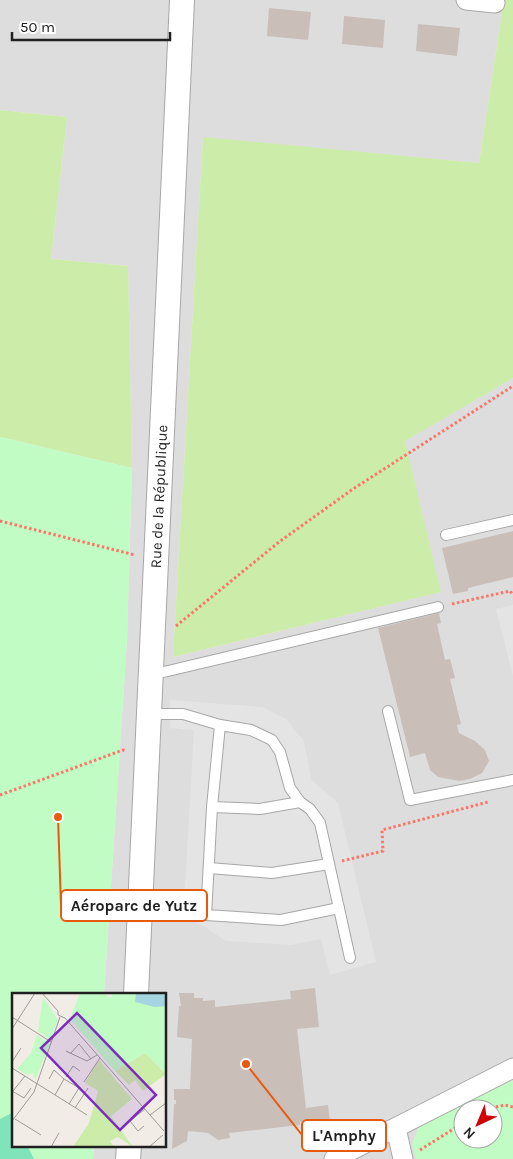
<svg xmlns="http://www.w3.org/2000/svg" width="513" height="1159" viewBox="0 0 513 1159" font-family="Karla,sans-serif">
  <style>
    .residential { fill: #dedddd; fill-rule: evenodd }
    .grass { fill: #cceda9 }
    .park { fill: #c1fcc4; fill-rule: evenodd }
    .pitch { fill: #80e4ba }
    .parking { fill: #e4e4e4 }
    .building { fill: #c9bfb8 }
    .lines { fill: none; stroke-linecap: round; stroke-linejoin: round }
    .service-casing { stroke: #a7a7a7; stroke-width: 12 }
    .minor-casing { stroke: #a7a7a7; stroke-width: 21 }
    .tertiary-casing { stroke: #a7a7a7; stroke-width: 26 }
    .path { stroke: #ff7468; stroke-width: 3; stroke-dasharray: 2.5 2.5; stroke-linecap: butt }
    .service { stroke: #fff; stroke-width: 10 }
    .minor { stroke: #fff; stroke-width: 19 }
    .tertiary { stroke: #fff; stroke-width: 24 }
    .labels { text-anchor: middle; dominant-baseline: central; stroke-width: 4; stroke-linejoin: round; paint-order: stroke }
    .street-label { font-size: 15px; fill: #202020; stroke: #fff }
    .inset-road { fill: none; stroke: #9d9b97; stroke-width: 1 }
    .view { fill: #7b2cbf; fill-opacity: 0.15; stroke: #7b2cbf; stroke-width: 2.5 }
    .inset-edge { fill: none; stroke: #202020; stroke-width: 2.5 }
    .leader { fill: none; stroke: #e8590c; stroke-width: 2 }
    .callout-dot { fill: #e8590c; stroke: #fff; stroke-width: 2 }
    .callout { fill: #fff; stroke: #e8590c; stroke-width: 2 }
    .callout-label { font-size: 16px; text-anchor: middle; font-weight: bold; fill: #202020 }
  </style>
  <rect width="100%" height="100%" fill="#f1ede6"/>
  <!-- residential -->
  <path class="residential" d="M 0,0 L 504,0 L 479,163 L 203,138 L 173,657 L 440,592 L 404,441 L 513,378 L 513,1159 L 93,1159 L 94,1145 L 165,1145 L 165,994 L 104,994 L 127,639 L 132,468 L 128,266 L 51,259 L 67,117 L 0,110 ZM 463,1109 L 493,1109 L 493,1139 L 463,1139 Z"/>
  <!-- grass -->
  <g class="grass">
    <polygon points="504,0 513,0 513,378 405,441 441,592 173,657 203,137 479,163"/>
    <polygon points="0,110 67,117 51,259 128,266 132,468 0,437"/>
  </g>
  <!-- park -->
  <g class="park">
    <polygon points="0,437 132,468 127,640 104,994 14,994 14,1145 94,1145 93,1159 0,1159"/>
    <path d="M 513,1080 L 513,1159 L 416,1159 L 412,1145 L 419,1126 ZM 463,1109 L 493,1109 L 493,1139 L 463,1139 Z"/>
  </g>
  <!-- pitch -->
  <polygon class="pitch" points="12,1113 14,1117 14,1145 27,1145 34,1159 0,1159 0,1119"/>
  <!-- parking -->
  <g class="parking">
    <polygon points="513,605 513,676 496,609"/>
    <polygon points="170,700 262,707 286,719 304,741 311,779 338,803 376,962 330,975 321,939 291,945 226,941 197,922 183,920 194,730 170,728"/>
  </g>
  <!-- building -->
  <g class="building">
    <polygon points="269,8 311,12 308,40 267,36"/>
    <polygon points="344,16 385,20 383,48 342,44"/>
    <polygon points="418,24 460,28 457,56 416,51"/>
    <polygon points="513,531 513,577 468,588 468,591 453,594 442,548"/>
    <polygon points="439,613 441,623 437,624 445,660 450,659 455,678 450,679 461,724 457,725 459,733 475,741 485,750 489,761 482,773 470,779 459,781 438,777 430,770 425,753 410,757 378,628"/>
    <polygon points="315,988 319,1027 297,1029 306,1108 328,1105 330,1122 307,1124 306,1121 300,1122 300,1125 229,1133 230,1138 218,1140 208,1133 188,1131 187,1141 172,1149 174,1104 176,1104 176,1100 174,1100 174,1089 190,1089 192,1039 177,1037 179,1006 181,1006 179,993 194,993 194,998 203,998 203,1001 215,1000 215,1007 291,999 290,991"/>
  </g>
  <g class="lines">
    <!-- service casing -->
    <g class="service-casing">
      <g id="service">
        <polyline points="446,535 513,520"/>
        <polyline points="151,675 438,607"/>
        <polyline points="388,711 410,800 513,780"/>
        <polyline points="149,714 183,714 220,725 251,730 272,740 280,752 290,788 300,802 310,809 320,823 350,958"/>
        <polyline points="220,725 212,807 206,915 281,920 339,908"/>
        <polyline points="212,807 260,809 300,802"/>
        <polyline points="209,868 272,873 329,864"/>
      </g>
    </g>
    <!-- minor casing -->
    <g class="minor-casing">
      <g id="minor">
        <polyline points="466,0 495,3"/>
        <polyline points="396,1128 403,1159"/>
        <polyline points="334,1159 513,1068"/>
      </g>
    </g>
    <!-- tertiary casing -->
    <g class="tertiary-casing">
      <g id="tertiary">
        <path id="s1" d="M 136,994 L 182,0"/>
        <polyline points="128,1159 129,1145"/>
      </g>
    </g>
    <!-- path -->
    <g class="path">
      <polyline points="0,521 135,555"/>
      <polyline points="452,604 510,591 513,595"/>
      <polyline points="176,626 279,542 353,489 513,386"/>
      <polyline points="0,795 123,750 126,751"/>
      <polyline points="342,861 383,851 382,830 488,802"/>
      <polyline points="162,910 190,913"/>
      <polyline points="486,1109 505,1105 513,1107"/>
      <polyline points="420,1150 463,1123"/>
    </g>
    <!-- service -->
    <use href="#service" class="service"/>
    <!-- minor -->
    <use href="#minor" class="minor"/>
    <!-- tertiary -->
    <use href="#tertiary" class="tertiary"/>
  </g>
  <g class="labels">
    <!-- street labels -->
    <g class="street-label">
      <text stroke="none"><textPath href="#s1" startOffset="498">Rue de la République</textPath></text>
    </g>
  </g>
  <!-- overview -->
  <g transform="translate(12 993)">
    <rect width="154" height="154" fill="#f1ede6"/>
    <path d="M 133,60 L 154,81 L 131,98 L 123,87 L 117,92 L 103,78 ZM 87,67 L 120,106 L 99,123 L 121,154 L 106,144 L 98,148 L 102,154 L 61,154 L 77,130 L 86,98 L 73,90 Z" fill="#cceda9"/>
    <path d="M 68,0 L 90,0 L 99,5 L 101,0 L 154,0 L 154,80 L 133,60 L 103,78 L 58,26 ZM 31,4 L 46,27 L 38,47 L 26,38 ZM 25,42 L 38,51 L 23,87 L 21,80 L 16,82 L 5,76 L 19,60 Z" fill="#c1fcc4"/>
    <path d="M 124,0 L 154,0 L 154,13 L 143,14 L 123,9 Z" fill="#a4d5e1"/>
    <path class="inset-road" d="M 30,0 L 46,18 L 46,22 L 53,25 L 152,138M 0,24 L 39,49M 0,36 L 23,0M 54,58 L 75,68 L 85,62M 58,61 L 67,51 L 79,66M 0,69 L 9,55M 0,75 L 75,122M 54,84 L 61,73 L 68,78M 37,86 L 42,77 L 52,86M 72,89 L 88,65M 0,98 L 12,105 L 19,95M 1,98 L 13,83M 43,102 L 52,86 L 67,95 L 57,111M 63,115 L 76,95M 138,122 L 154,110M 3,126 L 29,142M 0,128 L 22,99 L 48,24M 118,128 L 126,138 L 132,133M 109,135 L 133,116M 39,154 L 47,140M 137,154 L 151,142"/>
    <path class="view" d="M 65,20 L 144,102 L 108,137 L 29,55 Z"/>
    <rect width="154" height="154" class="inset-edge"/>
  </g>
  <!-- callouts -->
  <path class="leader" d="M58 817L61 905M246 1064L302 1135"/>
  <g class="callout-dot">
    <circle cx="58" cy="817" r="5"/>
    <circle cx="246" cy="1064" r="5"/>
  </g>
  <g class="callout">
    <rect x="61" y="890" width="146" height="31" rx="5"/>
    <rect x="302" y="1120" width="84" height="31" rx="5"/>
  </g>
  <g class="callout-label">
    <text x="134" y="911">Aéroparc de Yutz</text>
    <text x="344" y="1141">L'Amphy</text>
  </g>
  <!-- north arrow -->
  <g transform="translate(478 1124) rotate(224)"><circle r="24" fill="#ffffff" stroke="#a6a6a6"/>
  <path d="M0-4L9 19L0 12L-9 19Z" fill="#cf0006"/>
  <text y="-8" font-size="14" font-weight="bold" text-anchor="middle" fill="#202020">N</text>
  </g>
  <!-- scale -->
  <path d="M12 32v8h158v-8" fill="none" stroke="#202020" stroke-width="2.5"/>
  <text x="20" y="32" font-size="15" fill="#202020" stroke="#ffffff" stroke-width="4" paint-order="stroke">50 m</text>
</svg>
